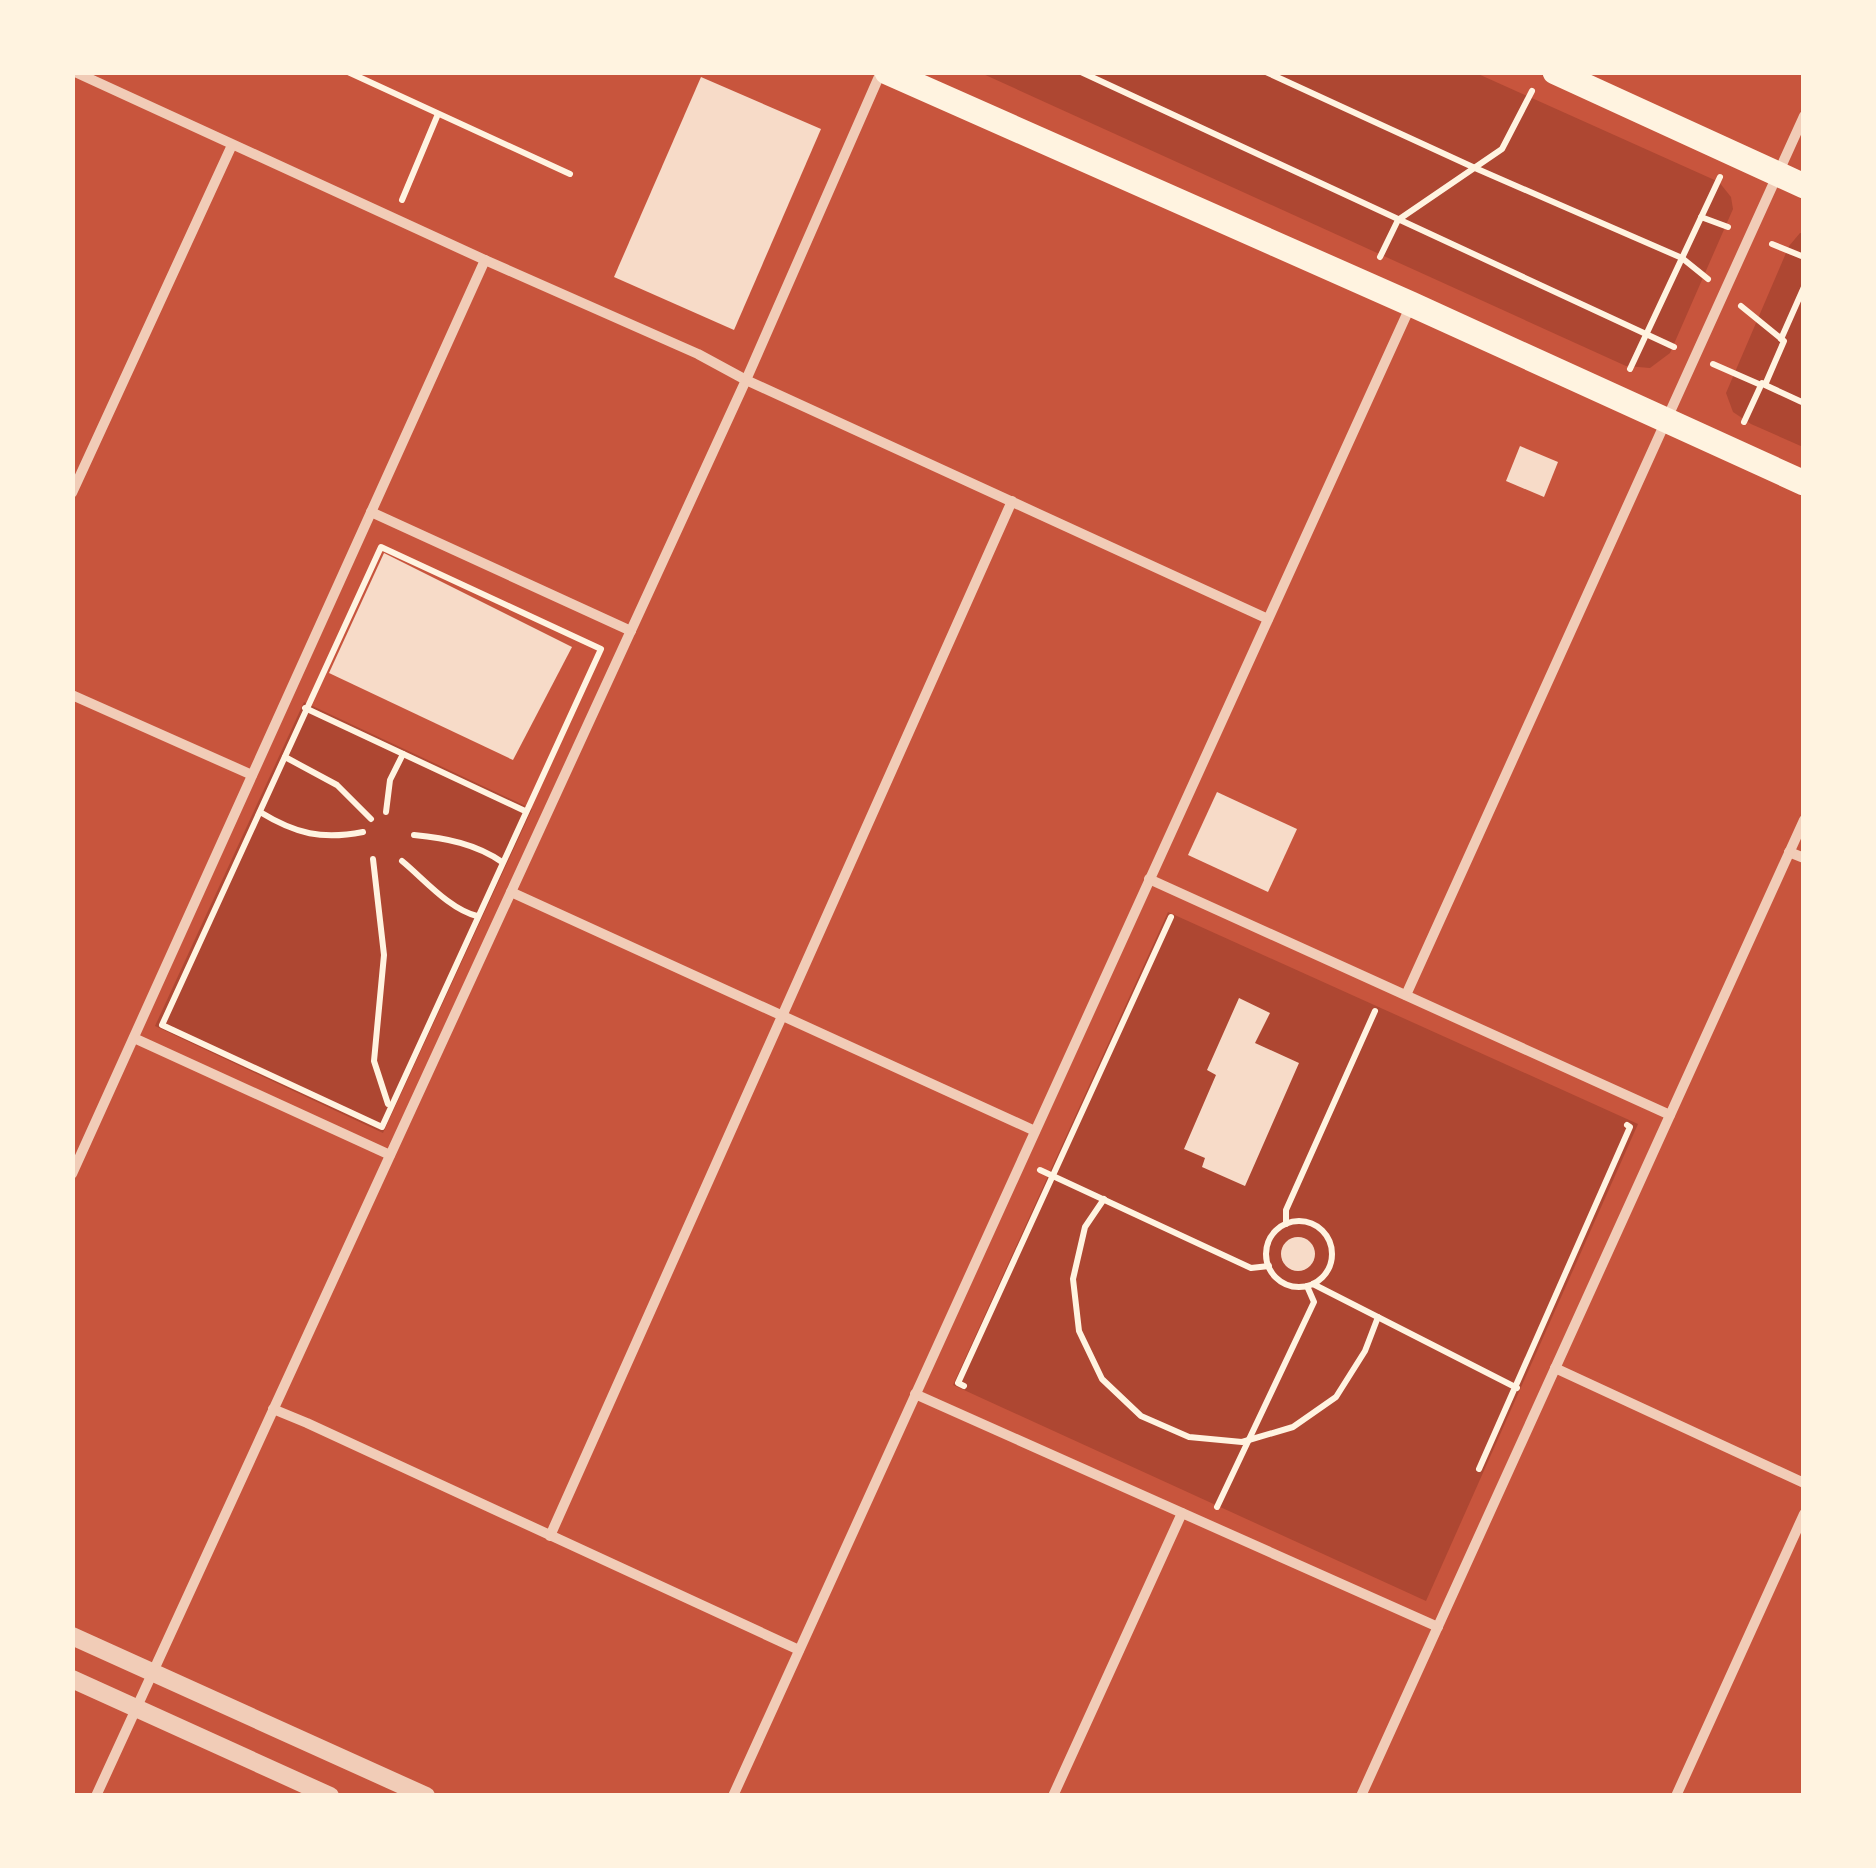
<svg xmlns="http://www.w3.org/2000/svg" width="1876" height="1868" viewBox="0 0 1876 1868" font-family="Jost,sans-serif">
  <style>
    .green { fill: #ae4732 }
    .building { fill: #f7dbc8 }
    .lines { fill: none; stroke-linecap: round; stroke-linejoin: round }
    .path { stroke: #fff3e0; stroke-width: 6 }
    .minor { stroke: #f1ccb7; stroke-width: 10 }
    .tertiary { stroke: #f1ccb7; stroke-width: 18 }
    .primary { stroke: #fff3e0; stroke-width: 25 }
  </style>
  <rect width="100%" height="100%" fill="#c8553d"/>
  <!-- green -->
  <g class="green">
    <polygon points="981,73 1476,73 1719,182 1731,197 1733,209 1670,353 1650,368 1626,366"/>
    <polygon points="1800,233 1803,233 1803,447 1751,424 1733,412 1726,393 1789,246"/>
    <polygon points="304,702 532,809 383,1133 155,1026"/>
    <polygon points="1168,912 1638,1124 1426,1601 953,1385"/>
  </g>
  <!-- building -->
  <g class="building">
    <polygon points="701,77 821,129 734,330 614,277"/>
    <polygon points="1520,446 1558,462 1544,497 1506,481"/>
    <polygon points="384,553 572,647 513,760 329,673"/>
    <polygon points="1217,792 1297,829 1268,892 1188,855"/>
    <polygon points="1239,998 1270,1013 1255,1043 1299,1063 1245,1186 1202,1167 1205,1158 1184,1149 1216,1075 1207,1070"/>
    <circle cx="1298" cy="1254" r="17"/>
  </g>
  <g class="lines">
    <!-- path -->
    <g class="path">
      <polyline points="348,72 570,174"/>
      <polyline points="1081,72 1674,347"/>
      <polyline points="1266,72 1475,168 1682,258 1708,279"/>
      <polyline points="402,200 438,114"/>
      <polyline points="1701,217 1728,227"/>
      <polyline points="1772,244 1804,257"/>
      <polyline points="1380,257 1398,220 1502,149 1532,91"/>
      <polyline points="1741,306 1784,341 1765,385 1804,403"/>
      <polyline points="1781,339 1804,287"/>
      <polyline points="1713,364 1761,385"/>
      <polyline points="1630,369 1720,177"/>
      <polyline points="1744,422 1762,383"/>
      <polygon points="381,547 601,649 382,1127 162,1025"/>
      <polyline points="305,708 525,811"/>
      <polyline points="285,757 337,785 371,819"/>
      <path d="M 260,812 C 296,834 322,840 363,832"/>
      <polyline points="386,812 390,780 403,754"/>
      <path d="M 414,835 C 446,838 476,844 502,862"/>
      <polyline points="373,859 384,955 374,1061 388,1104"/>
      <path d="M 402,861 C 424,879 449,909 477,916"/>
      <polyline points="1040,1170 1251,1268 1269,1266"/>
      <polyline points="1104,1199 1085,1227 1073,1279 1079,1331 1102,1379 1141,1416 1189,1437 1242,1442 1293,1427 1336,1397 1365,1351 1378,1317"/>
      <circle cx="1299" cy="1254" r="33"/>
      <polyline points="1286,1224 1286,1210 1375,1011"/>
      <polyline points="1313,1284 1517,1388"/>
      <polyline points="964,1386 958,1383 1171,917"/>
      <polyline points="1479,1469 1630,1127 1627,1125"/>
      <polyline points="1217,1507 1314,1302 1307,1286"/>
    </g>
    <!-- minor -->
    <g class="minor">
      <polyline points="75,72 485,260 698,354 746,380 1268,619"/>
      <polyline points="72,493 232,145"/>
      <polyline points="371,512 631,631"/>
      <polyline points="72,695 252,775"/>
      <polyline points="1789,852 1804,858"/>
      <polyline points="1149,879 1670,1115"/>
      <polyline points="511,892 1035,1131"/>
      <polyline points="1406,995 1804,116"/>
      <polyline points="134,1038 390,1155"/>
      <polyline points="72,1174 485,260"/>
      <polyline points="1555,1368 1804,1483"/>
      <polyline points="915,1394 1438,1627"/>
      <polyline points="273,1409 307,1423 799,1650"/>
      <polyline points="550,1536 1012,501"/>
      <polyline points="96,1796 746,380 881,72"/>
      <polyline points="733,1796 1411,305"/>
      <polyline points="1053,1796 1182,1513"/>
      <polyline points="1361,1796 1804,820"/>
      <polyline points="1676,1796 1804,1514"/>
    </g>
    <!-- tertiary -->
    <g class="tertiary">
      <polyline points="72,1636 426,1796"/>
      <polyline points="72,1679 330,1796"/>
    </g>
    <!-- primary -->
    <g class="primary">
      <polyline points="887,72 1411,304 1804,483"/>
      <polyline points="1555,72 1804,186"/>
    </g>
  </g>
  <!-- border -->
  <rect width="1876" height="1868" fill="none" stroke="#fff3e0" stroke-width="150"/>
</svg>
